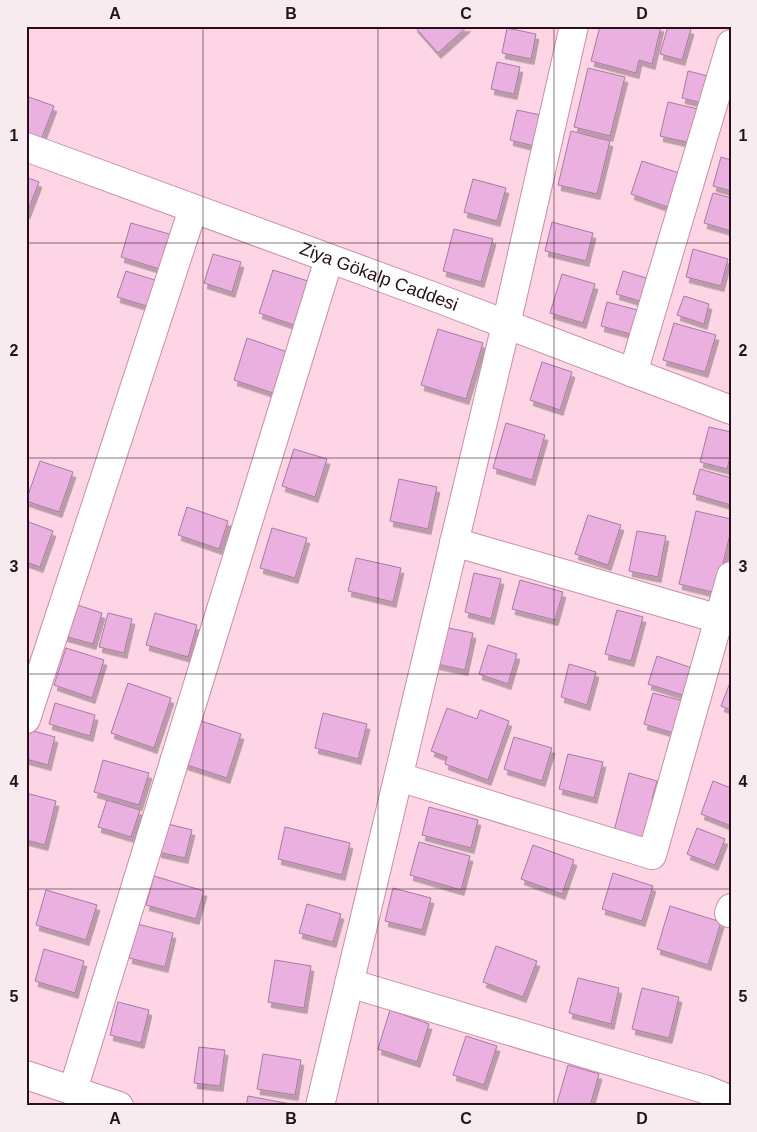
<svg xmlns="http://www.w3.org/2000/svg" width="757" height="1132" viewBox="0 0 757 1132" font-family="Arial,sans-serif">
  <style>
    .building { fill: #eab1e0; stroke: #a978a2; filter: url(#shadow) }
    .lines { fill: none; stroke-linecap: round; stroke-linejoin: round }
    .minor-casing { stroke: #cb8da8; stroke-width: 30 }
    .minor { stroke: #fff; stroke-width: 28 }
    .grid { fill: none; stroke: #27101b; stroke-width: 1; stroke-opacity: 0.55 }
    .labels { text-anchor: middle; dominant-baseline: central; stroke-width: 4; stroke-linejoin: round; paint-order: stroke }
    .street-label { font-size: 18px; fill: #27101b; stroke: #f8ebf0 }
    .neatline { fill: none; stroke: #27101b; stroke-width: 2 }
    .grid-label { font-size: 16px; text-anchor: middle; font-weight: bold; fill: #27101b }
  </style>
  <defs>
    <filter id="shadow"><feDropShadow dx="3" dy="5.5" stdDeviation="0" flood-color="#0004"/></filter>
  </defs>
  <rect width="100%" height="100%" fill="#fdd5e5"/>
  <!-- building -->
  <g class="building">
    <polygon points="414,26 468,26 438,53"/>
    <polygon points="600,26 661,26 652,64 639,60 636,73 591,61"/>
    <polygon points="668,26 682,26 691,29 682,60 660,54"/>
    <polygon points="507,28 536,34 531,59 502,53"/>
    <polygon points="497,62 520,67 514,94 491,89"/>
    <polygon points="588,68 625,77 610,136 574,127"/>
    <polygon points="688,71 712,77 706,104 682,98"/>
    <polygon points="26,96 54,106 41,140 26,134"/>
    <polygon points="668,102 702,110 695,144 660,136"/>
    <polygon points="517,110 545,116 538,147 510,140"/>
    <polygon points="571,131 610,141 597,194 558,185"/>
    <polygon points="721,157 731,160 731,191 713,186"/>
    <polygon points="642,161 682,174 670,208 631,194"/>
    <polygon points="26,177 39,182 27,213 26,213"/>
    <polygon points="473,179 506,188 497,221 464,212"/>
    <polygon points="713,193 731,198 731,231 704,223"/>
    <polygon points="552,222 593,233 586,261 545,251"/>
    <polygon points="131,223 176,236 166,271 121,257"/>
    <polygon points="454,229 493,239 481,282 443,271"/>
    <polygon points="693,249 728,259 721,286 686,277"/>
    <polygon points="213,254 241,262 232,292 204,283"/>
    <polygon points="273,270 311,282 297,326 259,313"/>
    <polygon points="126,271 161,282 153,308 117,297"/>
    <polygon points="623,271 653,280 646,303 616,294"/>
    <polygon points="562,274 595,284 583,323 550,313"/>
    <polygon points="684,296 709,304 704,324 677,315"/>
    <polygon points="607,302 645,312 638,336 601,326"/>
    <polygon points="674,323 716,335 705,372 663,360"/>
    <polygon points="438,329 483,343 466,399 421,385"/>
    <polygon points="247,338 290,353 276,394 234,380"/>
    <polygon points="542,362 572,372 560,410 530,400"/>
    <polygon points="506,423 545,435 532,480 493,468"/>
    <polygon points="709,427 731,432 731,453 727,469 700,462"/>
    <polygon points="294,449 327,459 315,497 282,486"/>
    <polygon points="40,461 73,472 59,512 26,501"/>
    <polygon points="700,469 731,478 731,505 693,494"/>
    <polygon points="399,479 437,487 428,529 390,521"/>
    <polygon points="187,507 228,521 219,549 178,535"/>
    <polygon points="696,511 731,519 731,530 716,593 679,584"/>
    <polygon points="588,515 621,525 608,565 575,554"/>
    <polygon points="26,521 53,531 40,567 26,562"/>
    <polygon points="272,528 307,538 295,578 260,568"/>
    <polygon points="637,531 666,536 658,577 629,571"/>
    <polygon points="356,558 401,568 393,602 348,591"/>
    <polygon points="474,573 501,579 491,619 465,612"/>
    <polygon points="520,580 563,592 555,620 512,609"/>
    <polygon points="71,603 102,613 93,644 61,635"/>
    <polygon points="617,610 643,617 631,661 605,654"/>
    <polygon points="108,613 132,619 124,653 99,647"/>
    <polygon points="155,613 197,625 188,657 146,645"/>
    <polygon points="444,627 473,633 465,670 436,664"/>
    <polygon points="488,645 517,654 508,684 479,674"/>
    <polygon points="66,648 104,660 92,698 54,685"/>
    <polygon points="657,656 692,668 683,695 648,684"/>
    <polygon points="569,664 596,672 587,705 561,697"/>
    <polygon points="731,680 731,710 721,706"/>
    <polygon points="128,683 171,698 154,748 111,733"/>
    <polygon points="653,693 687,702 677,734 644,724"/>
    <polygon points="55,703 95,715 90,736 49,724"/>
    <polygon points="447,708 477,719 480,710 509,721 488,780 445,764 447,757 431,751"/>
    <polygon points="323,713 367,724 358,759 315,748"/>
    <polygon points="198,720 241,734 227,778 184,764"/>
    <polygon points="30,730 55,737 48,765 26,759 26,744"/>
    <polygon points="514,737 552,748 542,781 504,769"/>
    <polygon points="568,754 603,762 594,798 559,789"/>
    <polygon points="103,760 149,773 139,805 94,792"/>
    <polygon points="629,773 657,781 652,799 660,801 649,840 614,831"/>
    <polygon points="713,781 731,788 731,826 701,814"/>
    <polygon points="26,793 56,801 45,845 26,840"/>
    <polygon points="107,800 140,810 131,837 98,827"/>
    <polygon points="429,807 478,820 471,848 422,835"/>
    <polygon points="164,823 192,830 185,858 158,852"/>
    <polygon points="285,827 350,843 342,875 278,859"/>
    <polygon points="697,828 725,839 715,865 687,854"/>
    <polygon points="419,842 470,856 461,890 410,875"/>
    <polygon points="533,845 574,860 562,894 521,879"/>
    <polygon points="613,873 653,886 642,921 602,909"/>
    <polygon points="154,876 204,891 196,919 146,905"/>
    <polygon points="393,888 431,898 422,930 385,921"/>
    <polygon points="46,890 97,905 86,940 36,925"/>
    <polygon points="307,904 341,914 333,942 299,933"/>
    <polygon points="670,906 721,922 708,965 657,949"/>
    <polygon points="137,924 173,933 165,967 129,958"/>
    <polygon points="496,946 537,961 523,997 483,982"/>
    <polygon points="44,949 84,961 75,993 35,981"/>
    <polygon points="275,960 311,966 304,1008 268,1002"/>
    <polygon points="578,978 619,988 611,1024 569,1013"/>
    <polygon points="642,988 679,997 669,1038 632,1029"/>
    <polygon points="118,1002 149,1010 141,1043 110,1035"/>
    <polygon points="390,1010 429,1024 417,1062 378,1049"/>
    <polygon points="466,1036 497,1046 484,1085 453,1075"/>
    <polygon points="199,1047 225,1050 220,1086 194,1083"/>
    <polygon points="263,1054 301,1060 295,1095 257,1089"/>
    <polygon points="568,1065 599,1074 590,1106 566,1106 557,1103"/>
    <polygon points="248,1096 296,1105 295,1106 246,1106"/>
  </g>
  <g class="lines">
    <!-- minor casing -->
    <g class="minor-casing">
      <g id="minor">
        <path id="s1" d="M 26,147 L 432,296 L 731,410"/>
        <polyline points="633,373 731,44"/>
        <polyline points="454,542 719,619"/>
        <polyline points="26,719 193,209"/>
        <polyline points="399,777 652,855 731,576"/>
        <polyline points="731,908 729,913 731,913"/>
        <polyline points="349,983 704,1089 731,1100"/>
        <polyline points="26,1075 119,1106"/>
        <polyline points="73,1090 329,259"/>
        <polyline points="320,1106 506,325 574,26"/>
      </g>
    </g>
    <!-- minor -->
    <use href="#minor" class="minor"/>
  </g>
  <!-- grid -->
  <path class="grid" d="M 203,26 L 203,1106M 378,26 L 378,1106M 554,26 L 554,1106M 26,243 L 731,243M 26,458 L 731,458M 26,674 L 731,674M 26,889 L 731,889"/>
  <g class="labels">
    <!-- street labels -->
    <g class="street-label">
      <text stroke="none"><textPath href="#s1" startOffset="376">Ziya Gökalp Caddesi</textPath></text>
    </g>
  </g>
  <!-- border -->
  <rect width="757" height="1132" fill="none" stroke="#f8ebf0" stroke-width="55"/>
  <rect x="28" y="28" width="702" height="1076" class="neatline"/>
  <g class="grid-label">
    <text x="115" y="19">A</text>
    <text x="291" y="19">B</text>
    <text x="466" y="19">C</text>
    <text x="642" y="19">D</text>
    <text x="14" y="141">1</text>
    <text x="743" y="141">1</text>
    <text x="14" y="356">2</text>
    <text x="743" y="356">2</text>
    <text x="14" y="572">3</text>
    <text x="743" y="572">3</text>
    <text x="14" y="787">4</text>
    <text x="743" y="787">4</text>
    <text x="14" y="1002">5</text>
    <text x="743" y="1002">5</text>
    <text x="115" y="1124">A</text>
    <text x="291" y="1124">B</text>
    <text x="466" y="1124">C</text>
    <text x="642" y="1124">D</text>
  </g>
</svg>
